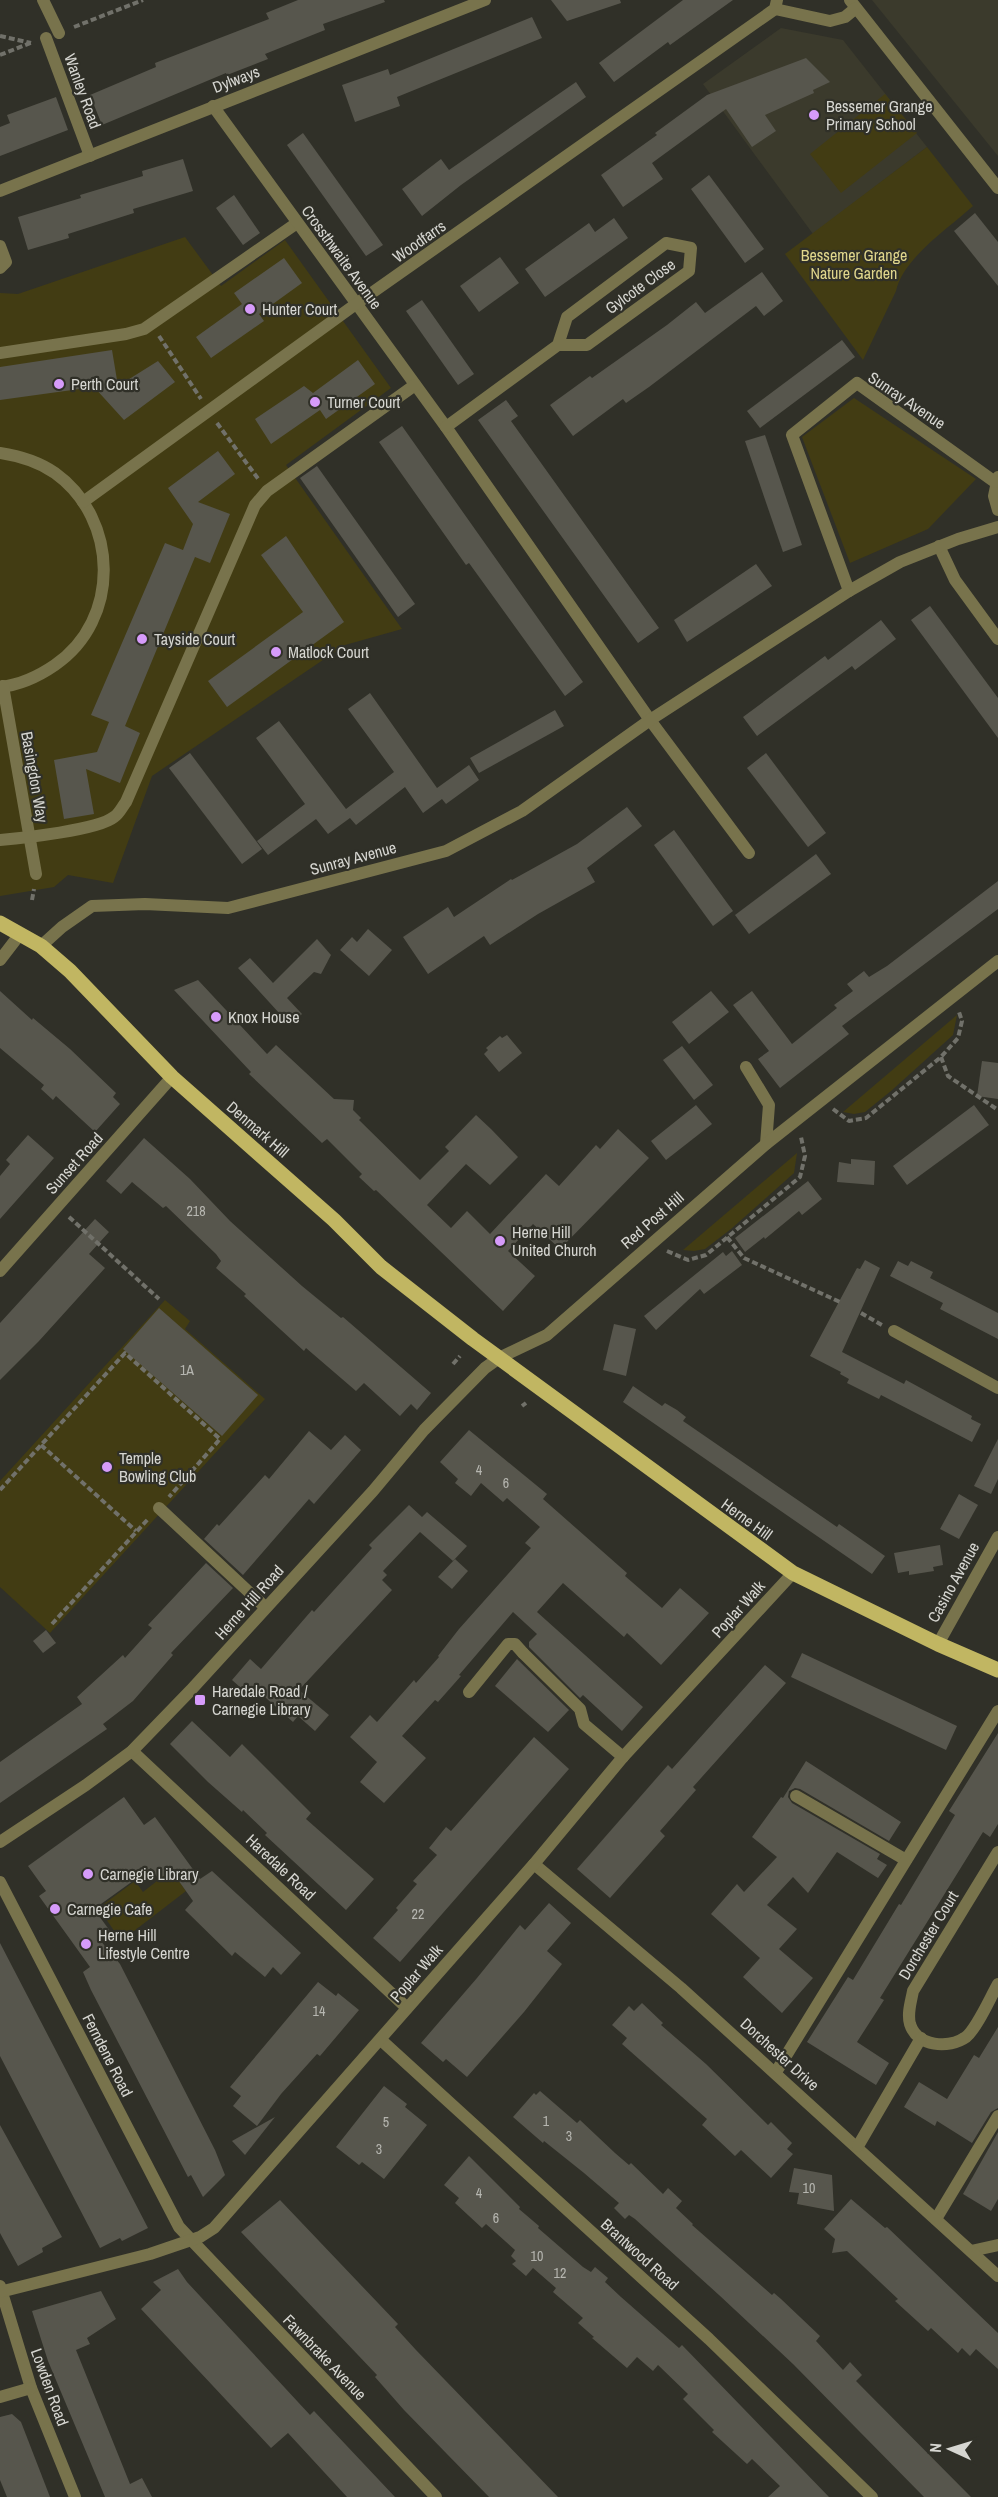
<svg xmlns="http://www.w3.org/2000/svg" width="998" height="2497" viewBox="0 0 998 2497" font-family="'Archivo Narrow',sans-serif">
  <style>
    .built { fill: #3b3a2c }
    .green { fill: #423c13 }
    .building { fill: #57564d }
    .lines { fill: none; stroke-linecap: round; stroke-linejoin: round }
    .path { stroke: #71716a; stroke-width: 4; stroke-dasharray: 6 3; stroke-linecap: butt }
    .service { stroke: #78734c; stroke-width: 12 }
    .pedestrian { stroke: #78734c; stroke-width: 12 }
    .minor { stroke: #78734c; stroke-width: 12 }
    .tertiary { stroke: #78734c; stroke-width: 12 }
    .primary { stroke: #c1b662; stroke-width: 15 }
    .poi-dot { fill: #d69bfa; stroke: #303028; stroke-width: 2 }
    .labels { text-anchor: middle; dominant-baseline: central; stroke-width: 4.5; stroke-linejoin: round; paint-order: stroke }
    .number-label { font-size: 14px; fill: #b6b6b0 }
    .street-label { font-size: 16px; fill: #d6d6d1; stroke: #303028 }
    .poi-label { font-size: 16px; fill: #d6d6d1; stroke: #303028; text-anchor: start }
    .park-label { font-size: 16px; fill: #e0d68c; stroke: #303028 }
  </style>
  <rect width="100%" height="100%" fill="#303028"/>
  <!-- built -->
  <g class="built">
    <polygon points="872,0 998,0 998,156"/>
    <polygon points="781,28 843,40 927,147 813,234 703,84"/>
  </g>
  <!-- green -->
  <g class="green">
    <polygon points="885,94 917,133 841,193 810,154"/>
    <path d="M 927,147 L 973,206 C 949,228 903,258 896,291 L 863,360 L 785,254 Z"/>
    <polygon points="185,237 221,286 285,240 391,388 286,465 402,629 345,645 152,776 113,883 68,875 54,887 0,896 0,293 18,294"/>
    <polygon points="854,398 976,479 928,529 850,563 802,437"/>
    <polygon points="957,1015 953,1035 891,1091 865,1112 854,1114 843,1112"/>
    <polygon points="797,1153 794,1173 731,1229 705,1249 694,1251 683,1250"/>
    <polygon points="165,1300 190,1321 185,1329 265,1399 50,1633 0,1587 0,1481"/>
    <polygon points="171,1870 186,1891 121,1941 104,1916 109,1912 104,1904 135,1881 143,1892"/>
  </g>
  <!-- building -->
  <g class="building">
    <polygon points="298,0 384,0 385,2 323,24 325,30 265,54 268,59 227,75 226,73 102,125 90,95 156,67 155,63 269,19 266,13"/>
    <polygon points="551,0 620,0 621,3 567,21"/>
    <polygon points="683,0 733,0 670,45 668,42 614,82 599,63"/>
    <polygon points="532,17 542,38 397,97 400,106 355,122 342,85 388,69 390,75"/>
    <polygon points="806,58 830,82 813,90 814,93 765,115 776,131 752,147 726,109 652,163 663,179 623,207 601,175 657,135 655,133 707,95"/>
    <polygon points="576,82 586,97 461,185 422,216 402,189 441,159 449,170"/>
    <polygon points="56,97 68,130 0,156 0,127 10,123 7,115"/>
    <polygon points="303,133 383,245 366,256 287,145"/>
    <polygon points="183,159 193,191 133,209 134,213 68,234 69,238 28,250 18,217 81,198 80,195 143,176 142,171"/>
    <polygon points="709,175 764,249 745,263 691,189"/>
    <polygon points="234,195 260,233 243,245 216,208"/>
    <polygon points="975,213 998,242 998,286 954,231"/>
    <polygon points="614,218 628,238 545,297 525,269 589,223 595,232"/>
    <polygon points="500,257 519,283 479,312 460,286"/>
    <polygon points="284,258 302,283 259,314 264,321 211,358 196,337 242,304 234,293"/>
    <polygon points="762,272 783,301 764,316 756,306 649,387 626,403 623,399 573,436 550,405 590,376 592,378 667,325 696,302 705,313"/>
    <polygon points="422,300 474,374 458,385 406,311"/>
    <polygon points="842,340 855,357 760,428 747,411"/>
    <polygon points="112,350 118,386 158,361 175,382 124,420 94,387 0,400 0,367"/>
    <polygon points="358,360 375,384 326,419 320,410 271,444 255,419 304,386 313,393"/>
    <polygon points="506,400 518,416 511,421 659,628 638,643 478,420"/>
    <polygon points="402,426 583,682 565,696 469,563 466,565 379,442"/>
    <polygon points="765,435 802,545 783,552 745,441"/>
    <polygon points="218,451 235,474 198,502 230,514 210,563 195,557 125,726 140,733 120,783 86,769 94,814 64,819 54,760 97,752 109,722 91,715 165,543 183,550 193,524 168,488"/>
    <polygon points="317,466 415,604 398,617 300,478"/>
    <polygon points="286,536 344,622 227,707 208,681 303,612 261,555"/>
    <polygon points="756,564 772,586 687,642 674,620"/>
    <polygon points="930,606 998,698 998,738 911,620"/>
    <polygon points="881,620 896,639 855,670 852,666 757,736 743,717 825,656 828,660"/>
    <polygon points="370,693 437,788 469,765 479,780 446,804 442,799 423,813 405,787 356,825 350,818 328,834 316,819 268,855 257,841 305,804 256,738 279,721 346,809 394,772 348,709"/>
    <polygon points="555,710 564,726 479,773 470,758"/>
    <polygon points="190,753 262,849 242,864 169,768"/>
    <polygon points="766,753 826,833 808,847 747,768"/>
    <polygon points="627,807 642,826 587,868 595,882 538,914 490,945 484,936 428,974 403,937 448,907 454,917 511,879 512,880 577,844"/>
    <polygon points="674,830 733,911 713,926 654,845"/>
    <polygon points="816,854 831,874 749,934 735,915"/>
    <polygon points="998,881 998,909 842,1026 849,1034 780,1088 758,1059 769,1051 733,1005 752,991 792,1044 837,1008 834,1005 853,991 847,984 864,971 869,977 887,966"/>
    <polygon points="368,929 392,950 369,976 340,950 352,937 357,942"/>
    <polygon points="317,939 331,955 321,974 314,972 287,998 302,1014 290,1025 238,968 250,958 273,983"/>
    <polygon points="198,980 267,1054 276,1045 334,1099 354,1100 353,1110 361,1118 359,1120 420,1180 449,1151 445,1147 476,1115 491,1129 518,1157 490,1185 466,1164 427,1205 451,1228 467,1211 490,1234 546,1174 559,1186 596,1145 600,1149 618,1129 649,1158 560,1249 533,1224 508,1251 535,1276 503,1311 376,1190 374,1191 359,1177 362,1174 327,1139 322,1143 249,1074 251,1072 174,990"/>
    <polygon points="0,991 32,1020 33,1018 70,1049 116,1093 113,1097 120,1104 95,1132 56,1096 53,1100 41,1089 44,1085 0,1048"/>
    <polygon points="711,991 729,1012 689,1044 672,1022"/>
    <polygon points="507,1035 522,1053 499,1072 484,1054 488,1050 486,1048 500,1036 502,1038"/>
    <polygon points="682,1046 713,1085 694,1100 663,1060"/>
    <polygon points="982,1061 998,1063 998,1099 977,1096"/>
    <polygon points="696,1105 712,1124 666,1160 651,1141"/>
    <polygon points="974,1105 989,1125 907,1185 893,1166"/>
    <polygon points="28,1135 54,1158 0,1219 0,1176 10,1164 6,1160"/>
    <polygon points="144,1138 190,1179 230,1221 302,1286 341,1318 343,1317 431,1393 417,1410 411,1404 400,1416 364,1383 356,1391 306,1348 304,1351 244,1296 246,1294 216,1268 221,1261 216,1254 166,1206 163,1208 132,1182 121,1194 106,1181"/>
    <polygon points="851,1159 875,1161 874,1185 837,1182 839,1162 851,1164"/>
    <polygon points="808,1181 822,1199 802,1215 799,1211 765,1239 764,1237 745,1252 735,1238"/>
    <polygon points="95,1219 109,1232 89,1254 105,1268 39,1341 0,1380 0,1323"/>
    <polygon points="732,1251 742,1265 704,1294 700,1289 656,1330 644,1316 723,1252 726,1256"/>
    <polygon points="865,1260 880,1268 842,1352 904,1384 906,1380 972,1416 971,1419 981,1424 972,1442 881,1395 879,1399 847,1383 849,1379 840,1374 841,1372 810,1356 857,1268 860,1269"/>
    <polygon points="898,1261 908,1266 911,1261 933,1272 930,1278 998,1313 998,1339 940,1309 943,1303 890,1276"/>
    <polygon points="159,1308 258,1395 222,1436 123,1349"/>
    <polygon points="614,1324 636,1329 626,1376 603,1370"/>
    <polygon points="633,1386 662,1406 665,1403 677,1410 686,1417 683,1421 837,1527 839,1524 885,1556 872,1574 623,1402"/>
    <polygon points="469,1430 547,1494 543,1499 627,1573 625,1576 662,1608 680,1588 709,1613 661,1665 627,1633 624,1637 563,1583 537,1612 643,1707 622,1731 583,1695 580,1698 529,1647 529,1642 537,1634 513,1612 459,1675 461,1676 438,1702 435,1700 402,1736 426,1758 384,1803 360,1782 377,1762 350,1737 370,1715 377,1722 414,1680 416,1683 439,1657 438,1656 459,1629 531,1548 525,1543 540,1527 507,1498 503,1502 481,1483 471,1496 455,1483 458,1479 440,1462"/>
    <polygon points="309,1431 331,1450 345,1435 361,1450 314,1504 309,1499 243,1575 204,1539 217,1524 219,1526 265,1475 269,1479"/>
    <polygon points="998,1439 998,1479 991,1494 974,1486"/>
    <polygon points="959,1494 978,1505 959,1539 940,1529"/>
    <polygon points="409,1505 422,1517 427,1512 467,1546 453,1561 420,1532 383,1571 387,1575 382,1580 392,1590 299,1690 329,1715 315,1731 298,1716 293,1722 257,1690 251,1697 232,1680 250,1659 261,1669 312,1610 314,1612 372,1548 369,1545"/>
    <polygon points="940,1545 943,1565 933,1567 934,1571 909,1575 909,1571 898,1573 894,1553"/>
    <polygon points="455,1559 468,1571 452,1589 438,1577"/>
    <polygon points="206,1563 233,1588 171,1653 173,1655 133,1701 103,1724 107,1729 0,1803 0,1762 82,1704 77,1697 123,1655 125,1658 152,1628 148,1625"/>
    <polygon points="46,1630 56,1643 43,1653 33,1641"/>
    <polygon points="802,1653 957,1726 946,1750 791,1677"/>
    <polygon points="517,1659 569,1710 548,1732 495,1686"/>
    <polygon points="765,1665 786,1683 693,1787 696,1790 660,1831 665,1836 610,1898 577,1869 668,1765 672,1769"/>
    <polygon points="192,1721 230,1757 242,1744 311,1813 306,1819 374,1879 346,1910 265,1835 267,1833 243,1810 242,1812 208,1782 170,1744"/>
    <polygon points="998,1733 998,1824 990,1837 983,1832 880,1998 884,2000 857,2042 889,2063 876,2085 807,2042 848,1977 853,1980 899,1904 901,1905 955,1815 949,1811"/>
    <polygon points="534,1737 569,1769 400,1962 373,1938 398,1910 396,1908 417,1884 413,1881 437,1855 429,1848 446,1827 451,1831"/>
    <polygon points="806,1761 901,1822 889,1841 800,1789 795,1788 789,1791 788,1797 792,1803 880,1854 877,1859 887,1865 878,1878 837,1852 808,1893 793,1877 767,1905 797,1929 779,1949 813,1978 782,2013 743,1977 760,1958 711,1914 737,1884 744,1892 777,1857 752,1837 781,1797 783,1798"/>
    <polygon points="124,1797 144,1825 155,1817 200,1879 212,1871 301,1953 281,1975 273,1967 265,1977 235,1952 232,1956 185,1910 193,1901 171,1870 159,1880 151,1868 94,1909 110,1931 99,1939 120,1964 215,2150 225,2175 203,2197 191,2175 188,2177 91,1990 83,1972 90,1967 39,1896 46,1891 28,1866"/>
    <polygon points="549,1903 571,1923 547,1951 562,1964 524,2012 467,2077 446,2059 443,2062 421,2043 477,1978 520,1925 525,1930"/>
    <polygon points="0,1943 148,2228 122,2241 120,2238 100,2248 0,2056"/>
    <polygon points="318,1982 336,1996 338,1993 359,2010 320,2056 317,2054 281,2094 257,2126 233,2106 241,2096 230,2087"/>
    <polygon points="642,2003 663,2023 661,2025 706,2064 768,2125 771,2122 792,2143 787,2149 793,2154 771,2178 741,2150 735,2156 702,2125 707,2119 622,2044 627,2038 612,2025 629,2006 634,2011"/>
    <polygon points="998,2027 998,2108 991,2112 972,2143 937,2121 935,2126 904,2107 919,2082 947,2099 974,2055 979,2058"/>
    <polygon points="384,2086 407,2104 405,2107 427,2125 384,2179 362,2162 359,2165 336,2147"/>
    <polygon points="540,2091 577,2123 580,2120 615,2153 629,2165 631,2163 663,2194 668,2188 682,2201 676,2208 693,2224 692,2225 772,2295 774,2293 781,2299 820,2336 816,2341 843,2370 850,2362 862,2375 856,2381 971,2497 924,2497 793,2364 719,2295 635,2219 629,2215 625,2219 614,2208 619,2203 584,2173 544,2141 543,2143 513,2117 534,2093 536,2095"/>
    <polygon points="275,2117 245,2155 232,2141"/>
    <polygon points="0,2125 62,2237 42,2248 43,2252 18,2266 0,2233"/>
    <polygon points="998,2132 998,2199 991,2211 963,2194"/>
    <polygon points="469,2156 520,2207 519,2209 539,2226 538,2228 583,2267 591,2272 595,2267 608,2278 605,2282 621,2297 679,2348 682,2345 829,2497 768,2497 780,2486 752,2459 747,2464 712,2432 714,2430 683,2399 688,2394 658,2365 653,2371 637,2357 627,2368 592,2338 594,2337 578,2323 583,2318 553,2292 556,2288 533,2268 526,2276 512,2264 516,2261 511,2256 515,2250 486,2224 482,2228 455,2203 459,2198 444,2185"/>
    <polygon points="794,2168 832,2175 834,2211 797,2204 799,2193 789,2192"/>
    <polygon points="851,2199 885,2228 887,2227 998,2333 998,2369 976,2349 970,2356 962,2348 958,2353 931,2328 928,2331 895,2301 898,2299 847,2251 832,2253 835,2239 824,2229"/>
    <polygon points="280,2200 398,2324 395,2327 416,2350 558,2497 489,2497 404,2410 375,2377 377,2375 241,2232"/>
    <polygon points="178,2269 187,2282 310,2415 314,2411 395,2497 347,2497 288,2433 271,2448 141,2309 161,2290 153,2282"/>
    <polygon points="101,2291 116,2319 87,2338 90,2344 76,2350 130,2484 142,2478 152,2497 105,2497 48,2361 32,2311"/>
    <polygon points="12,2414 21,2422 50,2497 7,2497 0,2480 0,2417"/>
  </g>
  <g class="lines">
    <!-- path -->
    <g class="path">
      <polyline points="74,27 143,0"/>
      <polyline points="0,36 31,43"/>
      <polyline points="0,55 33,42"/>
      <polyline points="159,336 201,399"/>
      <polyline points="217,423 259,480"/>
      <polyline points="32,900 34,889"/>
      <polyline points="941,1057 948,1076 998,1110"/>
      <polyline points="833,1109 849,1121 866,1118 941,1057 958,1038 962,1021 959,1012"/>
      <polyline points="69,1217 159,1299"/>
      <polyline points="727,1237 744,1258 840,1302"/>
      <polyline points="667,1251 688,1260 706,1255 800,1177 805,1156 801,1137"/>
      <polyline points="861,1313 882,1325"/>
      <polyline points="453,1364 460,1356"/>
      <polyline points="522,1406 526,1403"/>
      <polyline points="41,1445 136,1531"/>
      <polyline points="0,1490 125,1353 220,1439 169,1497"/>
      <polyline points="52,1624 149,1518"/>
    </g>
    <!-- service -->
    <g class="service">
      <polyline points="0,246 6,262 0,268"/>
      <polyline points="0,353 126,334 144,329 297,223"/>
      <polyline points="159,1508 265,1607"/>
      <polyline points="469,1692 508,1644 515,1644 523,1653"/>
      <polyline points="796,1796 906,1860"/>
      <polyline points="776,2072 998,1711"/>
      <polyline points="936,2219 998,2116"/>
      <polyline points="971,2251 998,2245"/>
    </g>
    <!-- pedestrian -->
    <polyline class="pedestrian" points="46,38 90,156"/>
    <!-- minor -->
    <g class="minor">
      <polyline points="43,0 59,33"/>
      <polyline points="850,0 998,188"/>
      <polyline points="775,9 830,21 845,17 856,8"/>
      <polyline points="213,106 446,427 650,720 749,853"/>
      <polyline points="0,191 485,0"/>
      <polyline points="446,427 558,345 567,317 666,243 691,248 689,271 587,345 558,345"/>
      <path d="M 0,453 C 20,456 39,462 55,473 C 119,519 121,620 55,665 C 39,676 20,685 0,687"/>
      <polyline points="998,477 994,496 998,510"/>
      <polyline points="83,502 356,304 775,9 777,0"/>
      <polyline points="939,546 955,580 998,639"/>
      <polyline points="849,591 792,435 857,383 995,482"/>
      <polyline points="3,686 36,874"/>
      <path d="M 0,840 C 23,838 98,830 114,817 C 119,814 122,807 126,802 L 255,505 L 267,491 L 415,385"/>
      <polyline points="0,960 20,934"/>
      <polyline points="746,1067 769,1105 766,1144"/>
      <polyline points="0,1271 172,1077"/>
      <polyline points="894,1331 998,1388"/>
      <polyline points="938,1644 998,1537"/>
      <polyline points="523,1653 580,1709 584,1724 623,1757"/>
      <polyline points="132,1751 407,2008"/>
      <path d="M 998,1852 L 913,1991 C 911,2002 907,2013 910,2024 C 917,2047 949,2049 966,2037 C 977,2028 990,1998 998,1984"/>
      <polyline points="534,1864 681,1988 998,2276"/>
      <polyline points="0,1882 179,2227 436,2497"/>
      <polyline points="381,2040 709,2339 872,2497"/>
      <polyline points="858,2146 921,2038"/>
      <polyline points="0,2286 31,2388 75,2497"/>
      <polyline points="0,2292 150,2254 200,2237 214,2228 534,1864 623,1757 793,1573"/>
      <polyline points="0,2397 31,2388"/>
    </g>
    <!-- tertiary -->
    <g class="tertiary">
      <polyline points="41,946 62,927 92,906 145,904 228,908 446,851 522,811 650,720 849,591 900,562 958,539 998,527"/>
      <polyline points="0,1842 86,1785 132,1751 191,1690 373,1491 424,1430 485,1368 499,1358 547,1335 766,1144 998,961"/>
    </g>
    <!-- primary -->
    <polyline class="primary" points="0,923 41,946 70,971 172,1077 334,1220 381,1267 473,1339 793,1573 938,1644 998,1670"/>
  </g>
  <!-- markers -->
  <g class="poi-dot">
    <circle cx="814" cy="115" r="6"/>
    <circle cx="250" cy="309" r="6"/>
    <circle cx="59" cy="384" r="6"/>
    <circle cx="315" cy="402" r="6"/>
    <circle cx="142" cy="639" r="6"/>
    <circle cx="276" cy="652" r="6"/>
    <circle cx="216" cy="1017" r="6"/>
    <circle cx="500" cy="1241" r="6"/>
    <circle cx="107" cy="1467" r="6"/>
    <rect x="194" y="1694" width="12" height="12" rx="3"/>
    <circle cx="88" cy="1874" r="6"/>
    <circle cx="55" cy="1909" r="6"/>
    <circle cx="86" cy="1944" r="6"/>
  </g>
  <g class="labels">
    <!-- number labels -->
    <g class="number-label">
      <text x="196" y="1211">218</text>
      <text x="187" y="1370">1A</text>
      <text x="479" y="1470">4</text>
      <text x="506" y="1483">6</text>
      <text x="418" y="1914">22</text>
      <text x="319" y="2011">14</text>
      <text x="546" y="2121">1</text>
      <text x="386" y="2122">5</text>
      <text x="569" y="2136">3</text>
      <text x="379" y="2149">3</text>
      <text x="809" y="2188">10</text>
      <text x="479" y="2193">4</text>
      <text x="496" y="2218">6</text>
      <text x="537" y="2256">10</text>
      <text x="560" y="2273">12</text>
    </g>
    <!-- street labels -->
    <g class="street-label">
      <text transform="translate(236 79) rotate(-21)">Dylways</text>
      <text transform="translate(83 91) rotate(70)">Wanley Road</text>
      <text transform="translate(419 241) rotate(-35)">Woodfarrs</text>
      <text transform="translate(342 257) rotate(54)">Crossthwaite Avenue</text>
      <text transform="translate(640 286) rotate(-36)">Gylcote Close</text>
      <text transform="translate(907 400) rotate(34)">Sunray Avenue</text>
      <text transform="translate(35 777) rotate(80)">Basingdon Way</text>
      <text transform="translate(353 858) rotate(-15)">Sunray Avenue</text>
      <text transform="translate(258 1129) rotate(41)">Denmark Hill</text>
      <text transform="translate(74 1163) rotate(-48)">Sunset Road</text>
      <text transform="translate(652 1220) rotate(-41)">Red Post Hill</text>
      <text transform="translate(747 1519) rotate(36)">Herne Hill</text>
      <text transform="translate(953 1582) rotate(-61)">Casino Avenue</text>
      <text transform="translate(249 1602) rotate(-48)">Herne Hill Road</text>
      <text transform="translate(738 1609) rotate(-48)">Poplar Walk</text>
      <text transform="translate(281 1867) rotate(43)">Haredale Road</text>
      <text transform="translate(928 1935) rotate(-59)">Dorchester Court</text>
      <text transform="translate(416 1973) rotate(-49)">Poplar Walk</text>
      <text transform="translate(780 2054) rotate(42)">Dorchester Drive</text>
      <text transform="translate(108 2055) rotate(63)">Ferndene Road</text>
      <text transform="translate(640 2254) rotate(42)">Brantwood Road</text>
      <text transform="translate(325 2357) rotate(46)">Fawnbrake Avenue</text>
      <text transform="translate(50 2387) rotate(70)">Lowden Road</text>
    </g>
    <!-- poi labels -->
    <g class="poi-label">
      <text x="826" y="106">Bessemer Grange<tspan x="826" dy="18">Primary School</tspan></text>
      <text x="262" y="309">Hunter Court</text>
      <text x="71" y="384">Perth Court</text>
      <text x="327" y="402">Turner Court</text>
      <text x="154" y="639">Tayside Court</text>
      <text x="288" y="652">Matlock Court</text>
      <text x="228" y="1017">Knox House</text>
      <text x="512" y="1232">Herne Hill<tspan x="512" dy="18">United Church</tspan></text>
      <text x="119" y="1458">Temple<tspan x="119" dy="18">Bowling Club</tspan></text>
      <text x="212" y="1691">Haredale Road /<tspan x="212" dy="18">Carnegie Library</tspan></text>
      <text x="100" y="1874">Carnegie Library</text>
      <text x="67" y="1909">Carnegie Cafe</text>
      <text x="98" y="1935">Herne Hill<tspan x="98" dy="18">Lifestyle Centre</tspan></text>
    </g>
    <!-- park labels -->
    <g class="park-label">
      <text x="854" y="255">Bessemer Grange<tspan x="854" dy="18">Nature Garden</tspan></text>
    </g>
  </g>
  <!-- north arrow -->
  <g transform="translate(950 2449) rotate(274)" stroke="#303028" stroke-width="4.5" paint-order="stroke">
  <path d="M0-4.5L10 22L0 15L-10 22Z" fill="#d6d6d1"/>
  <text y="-9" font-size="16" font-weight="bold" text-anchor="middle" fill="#d6d6d1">N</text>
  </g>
</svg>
